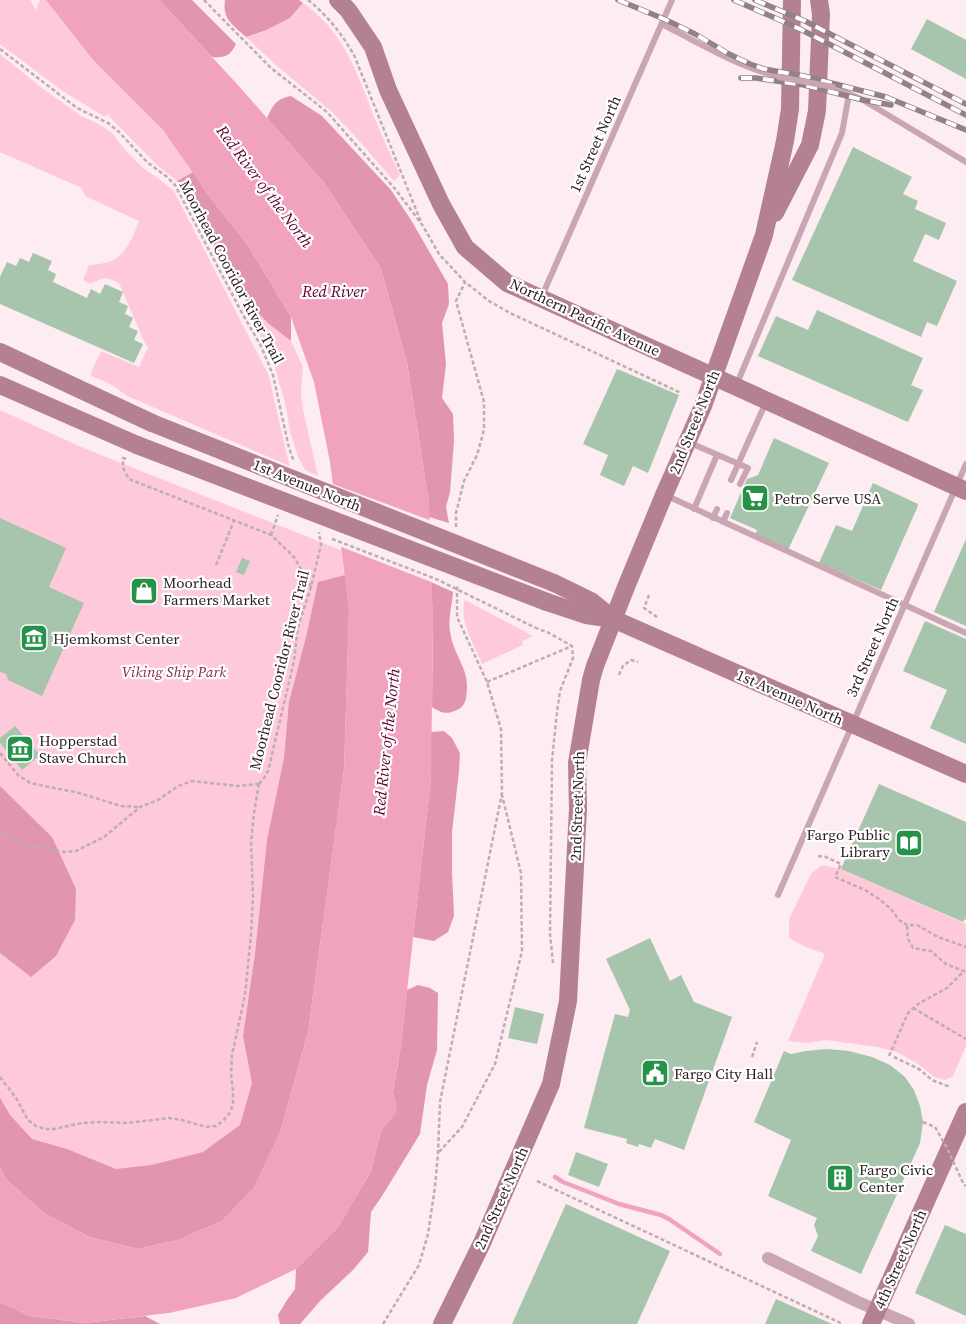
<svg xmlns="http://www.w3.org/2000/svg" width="966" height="1324" viewBox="0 0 966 1324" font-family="'Source Serif 4',serif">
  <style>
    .green { fill: #fecadb }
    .forest { fill: #e295b0 }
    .water { fill: #f1a3be }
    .pier { fill: #fdecf1 }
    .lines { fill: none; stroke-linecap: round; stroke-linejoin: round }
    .stream { stroke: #f1a3be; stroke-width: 4.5 }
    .building { fill: #a7c5ac }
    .path { stroke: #beadb2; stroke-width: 2.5; stroke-dasharray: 4 2.5; stroke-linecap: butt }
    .lane { stroke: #c9a6b1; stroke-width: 6 }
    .street { stroke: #c9a6b1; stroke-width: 12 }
    .secondary { stroke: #b48192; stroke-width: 18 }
    .rail-casing { stroke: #928287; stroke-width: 5.5 }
    .rail { stroke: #fff; stroke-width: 4; stroke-dasharray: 11; stroke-linecap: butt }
    .path-bridge { stroke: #beadb2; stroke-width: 2.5; stroke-dasharray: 4 2.5; stroke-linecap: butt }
    .lane-bridge { stroke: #c9a6b1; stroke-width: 6 }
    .secondary-bridge { stroke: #b48192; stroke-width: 18 }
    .labels { text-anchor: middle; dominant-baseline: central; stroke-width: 4.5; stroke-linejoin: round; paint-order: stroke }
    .street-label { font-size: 15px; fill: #2c1d22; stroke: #fff }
    .poi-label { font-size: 15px; fill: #2c1d22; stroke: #fff; text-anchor: start }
    .park-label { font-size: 15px; font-style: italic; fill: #852b52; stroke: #fff }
    .water-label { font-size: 16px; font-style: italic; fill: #5f0233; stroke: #fff }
  </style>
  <rect width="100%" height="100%" fill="#fdecf1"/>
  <!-- green -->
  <g class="green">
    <polygon points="0,0 30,0 36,10 40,0 46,0 93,60 163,130 193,172 177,181 158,166 107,114 105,117 61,90 0,44"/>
    <path d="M 303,3 C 345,33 357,73 375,119 C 383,138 391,157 400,175 L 394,181 L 354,135 L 333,113 L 276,65 L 246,37 L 290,18 Z"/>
    <path d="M 0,54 L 42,88 L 81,116 L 99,124 L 112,133 L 126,151 L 143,168 L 159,179 L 174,191 L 269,376 L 287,456 L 290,466 L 257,452 L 127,396 L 114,386 L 90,375 L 101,351 L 139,367 L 148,347 L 144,341 L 119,283 C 106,277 104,277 91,284 L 83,280 L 89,265 C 122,264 128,249 139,221 L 85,196 L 82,188 L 0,152 Z"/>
    <polygon points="243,302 247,302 269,324 291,341 303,367 301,393 303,410 318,476 305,470 298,457 290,431 285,402 274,365 263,341"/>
    <polygon points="0,410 79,446 136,469 341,550 349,609 344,769 308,1032 254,1188 0,1168"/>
    <path d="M 465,600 L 533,636 L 522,641 L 523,645 L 482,664 C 475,646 458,620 465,600 Z"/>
    <polygon points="822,865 841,869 966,924 966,1046 953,1076 945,1080 934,1077 918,1064 899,1053 878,1047 826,1040 808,1043 788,1041 825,954 806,947 789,938 789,919 811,874"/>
  </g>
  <!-- forest -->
  <g class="forest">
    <path d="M 159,0 L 192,0 L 236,44 C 230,56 225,58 212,57 Z"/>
    <path d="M 225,0 L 299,0 L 303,3 L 290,18 L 266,30 L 246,37 C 233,25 222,19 225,0 Z"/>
    <path d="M 291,96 L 322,116 L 391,190 L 411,220 L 448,284 L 449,304 L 442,323 L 446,364 L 442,398 L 453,414 L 454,441 L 450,492 L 446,507 L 449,523 L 429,517 L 429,503 L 407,363 L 381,269 L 325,184 L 267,118 C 273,105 276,99 291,96 Z"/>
    <polygon points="193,172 207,193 249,247 291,317 291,341 269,324 247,302 232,280 212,244 200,215 177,181"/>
    <polygon points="345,575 349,609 344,769 308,1032 280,1133 254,1188 222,1221 178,1240 138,1249 89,1237 44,1213 7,1180 0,1168 0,1098 10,1115 32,1139 67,1149 116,1169 151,1165 203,1152 240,1125 252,1083 243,1036 255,954 267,840 284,758 289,702 307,633 318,582"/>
    <path d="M 431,582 L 453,592 C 452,605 448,619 450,631 C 453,657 472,669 466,698 C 465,703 462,708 457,710 C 446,715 441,713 432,707 L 433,622 Z"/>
    <polygon points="444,731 452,738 460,753 459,771 452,832 452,872 454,916 448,932 434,941 413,937 431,779 431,732"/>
    <polygon points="0,786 52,837 76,889 75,920 56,956 31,977 0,953"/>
    <polygon points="418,985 430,988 438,993 437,1050 427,1085 420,1134 382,1196 371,1212 368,1252 353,1270 321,1300 300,1324 280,1324 278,1315 287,1300 295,1289 296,1269 338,1227 371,1171 381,1130 395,1114 396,1105 393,1092 401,1045 407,990"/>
    <polygon points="0,1302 30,1316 84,1323 145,1316 160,1324 0,1324"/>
  </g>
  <!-- water -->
  <polygon class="water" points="46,0 159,0 237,84 325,184 381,269 407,363 429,503 433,622 431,779 401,1045 393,1092 396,1105 395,1115 381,1130 371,1171 338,1227 296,1269 236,1298 169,1313 84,1323 30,1316 0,1302 0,1168 7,1180 44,1213 89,1237 138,1249 178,1240 222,1221 254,1188 280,1133 308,1032 344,769 349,609 330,462 314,382 291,317 249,247 207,193 163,130 93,60"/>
  <!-- pier -->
  <polygon class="pier" points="330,483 432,521 434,583 339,546"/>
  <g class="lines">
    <!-- stream -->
    <polyline class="stream" points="555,1177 563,1182 619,1204 661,1215 669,1219 720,1254"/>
  </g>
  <!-- building -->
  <g class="building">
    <polygon points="927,19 966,40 966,79 911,49"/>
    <polygon points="853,147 912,177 903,194 918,201 915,209 946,223 939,240 925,234 913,261 957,281 937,326 927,322 921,337 792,280"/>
    <polygon points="33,253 52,261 48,270 56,274 53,282 87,298 91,289 100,294 105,284 123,292 119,302 128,306 125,314 133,318 129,327 138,331 134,340 143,344 134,363 0,304 0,277 7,262 16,266 20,258 29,262"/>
    <polygon points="817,310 923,358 911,385 923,390 908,422 758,356 776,316 808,330"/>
    <polygon points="617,369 679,395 648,473 633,466 624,486 600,475 608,455 583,444"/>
    <polygon points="774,438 829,463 788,550 755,535 757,530 730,518 747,479 758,475"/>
    <polygon points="873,483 918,504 917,508 881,590 819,563 836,525 852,531"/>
    <polygon points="0,518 66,548 49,587 84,603 42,696 8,680 6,674 0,672"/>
    <polygon points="966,539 966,626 934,612"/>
    <polygon points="242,558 250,561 244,575 236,572"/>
    <polygon points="925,621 966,639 966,744 930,728 947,690 903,671"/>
    <polygon points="15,726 40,755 22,770 0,743 0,738"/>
    <polygon points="879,784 966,822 966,916 963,922 841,869"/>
    <polygon points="650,938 670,981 681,975 694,1002 732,1017 684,1150 655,1139 651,1148 639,1144 638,1147 626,1143 627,1139 584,1128 615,1014 628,1017 630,1010 606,959"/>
    <polygon points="515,1007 544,1014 537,1044 508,1038"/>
    <polygon points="827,1049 849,1051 872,1057 890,1065 905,1077 914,1090 920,1106 923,1122 920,1143 861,1274 811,1251 818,1236 814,1225 817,1218 768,1196 791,1140 754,1122 784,1051 791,1054 806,1051"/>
    <polygon points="576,1152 608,1164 599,1187 568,1175"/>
    <polygon points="566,1204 670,1251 637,1324 512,1324"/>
    <polygon points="945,1225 966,1234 966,1316 915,1293"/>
    <polygon points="776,1299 832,1324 765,1324"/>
  </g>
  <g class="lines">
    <!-- path -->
    <g class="path">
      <polyline points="204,0 271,68 327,112 396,190 423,226 439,254 465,282 489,301 510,313 681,393"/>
      <path d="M 308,0 C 327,15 342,34 354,55 L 421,222"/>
      <polyline points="0,49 77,108 108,123 118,131 148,163 166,176 175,185 242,313 261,346 273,375 289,448 294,462"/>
      <polyline points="126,459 123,458 123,468 129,479 271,535 294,557 311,587"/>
      <polyline points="456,527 456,513 464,481 477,455 484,430 484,402 456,301 465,282"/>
      <polyline points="271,535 278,515"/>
      <polyline points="216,565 234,521"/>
      <polyline points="649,595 644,608 657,617"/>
      <polyline points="619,675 623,666 631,660 638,662"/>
      <polyline points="487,682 572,646 549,633 536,628"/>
      <polyline points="0,753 18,775 30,783 79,793 121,806 139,807"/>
      <polyline points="259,784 264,778 268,771 294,661 298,627 311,587 321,545 319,532"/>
      <polyline points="0,833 29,845 64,852 76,851 104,837 140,807 158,800 178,786 192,781 238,786 259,784"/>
      <polyline points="818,856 826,857 841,864 835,877 865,890 879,899 891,909 899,920 907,925 917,925 938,937 966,947"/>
      <polyline points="965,918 966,919"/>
      <polyline points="907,926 908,939 913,948 931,951 946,964 966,972"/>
      <polyline points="553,963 550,934 552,760 557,712 560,691 573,658 572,646"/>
      <polyline points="913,1008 966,1039"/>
      <polyline points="889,1056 908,1013 918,1004 947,988 964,971"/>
      <polyline points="752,1057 757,1042"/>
      <polyline points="894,1057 919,1069 932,1080 950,1087"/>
      <polyline points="0,1077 16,1098 28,1120 36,1126 45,1129 54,1129 82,1123 99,1122 128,1123 169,1118 182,1120 206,1127 216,1126 223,1121 229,1114 233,1105 233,1092 231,1074 232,1055 245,995 251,935 253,897 251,842 254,813 259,784"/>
      <polyline points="439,1152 462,1127 495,1064 522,951 521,873 502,795"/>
      <polyline points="537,1181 843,1324"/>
      <polyline points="964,1185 966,1186"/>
      <polyline points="383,1324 419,1265 428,1234 435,1187 438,1153 440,1102 502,793 501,729 487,682 457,617 457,585"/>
    </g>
    <!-- lane -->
    <g class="lane">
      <path d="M 662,24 C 700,44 737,66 779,77"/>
      <polyline points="833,87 863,100 966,162"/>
      <polyline points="542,296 672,0"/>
      <polyline points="736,386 842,133 849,94"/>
      <polyline points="688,442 748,468 740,484"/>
      <polyline points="731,480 766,402"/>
      <polyline points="665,495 966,633"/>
      <polyline points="694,509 717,455"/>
      <polyline points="713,518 717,509"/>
      <polyline points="723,522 727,513"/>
      <polyline points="778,895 966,464"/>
    </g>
    <!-- street -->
    <polyline class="street" points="768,1258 856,1301 909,1324"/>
    <!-- secondary -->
    <g class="secondary">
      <polyline points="338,0 348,10 373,47 388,90 441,204 465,247 507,283 966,491"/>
      <polyline points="775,213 810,145 817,111 821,14 819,0"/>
      <polyline points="0,352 152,423"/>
      <polyline points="0,385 137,445"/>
      <polyline points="554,583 591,601 613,619"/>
      <polyline points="547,602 586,615 613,619 966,774"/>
      <polyline points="442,1324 482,1243 551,1084 568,1001 578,809 577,763 591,680 595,666 626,587 664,495 703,406 764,235 785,141 790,109 792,0"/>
      <polyline points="871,1324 966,1112"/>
    </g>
    <!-- rail casing -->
    <g class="rail-casing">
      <g id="rail">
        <polyline points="618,0 664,19 695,34 729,54 750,64 764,69 804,76 886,97 966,130"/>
        <polyline points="734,0 800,29 966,115"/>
        <polyline points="755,0 805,21 966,104"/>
        <polyline points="741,78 756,78 804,85 863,100 891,105"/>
      </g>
    </g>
    <!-- rail -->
    <use href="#rail" class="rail"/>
    <!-- path-bridge -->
    <g class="path-bridge">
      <polyline points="332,539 436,579 536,628"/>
      <polyline points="923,1122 935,1127 947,1148 964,1185"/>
    </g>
    <!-- lane-bridge -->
    <polyline class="lane-bridge" points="779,77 833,87"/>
    <!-- secondary-bridge -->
    <g class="secondary-bridge">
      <polyline points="152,423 554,583"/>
      <polyline points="137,445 547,602"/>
    </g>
  </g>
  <!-- icons -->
  <defs>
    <g id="supermarket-square" transform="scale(1.4375)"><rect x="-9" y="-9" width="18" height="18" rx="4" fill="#269149" stroke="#fff"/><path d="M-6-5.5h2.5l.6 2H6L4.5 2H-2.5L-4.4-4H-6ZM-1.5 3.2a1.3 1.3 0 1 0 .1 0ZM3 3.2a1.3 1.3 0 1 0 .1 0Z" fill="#fff"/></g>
    <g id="shop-square" transform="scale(1.4375)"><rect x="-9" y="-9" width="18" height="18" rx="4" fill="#269149" stroke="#fff"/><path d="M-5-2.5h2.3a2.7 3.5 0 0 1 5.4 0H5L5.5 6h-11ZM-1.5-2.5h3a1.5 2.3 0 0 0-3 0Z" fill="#fff"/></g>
    <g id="museum-square" transform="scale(1.4375)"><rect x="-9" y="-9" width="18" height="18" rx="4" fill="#269149" stroke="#fff"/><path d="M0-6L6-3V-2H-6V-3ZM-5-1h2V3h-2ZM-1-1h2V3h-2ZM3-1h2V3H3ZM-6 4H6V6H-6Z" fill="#fff"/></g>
    <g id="library-square" transform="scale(1.4375)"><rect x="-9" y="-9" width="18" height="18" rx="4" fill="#269149" stroke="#fff"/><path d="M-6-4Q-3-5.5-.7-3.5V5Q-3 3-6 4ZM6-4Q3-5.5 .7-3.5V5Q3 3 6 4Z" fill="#fff"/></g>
    <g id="civic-square" transform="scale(1.4375)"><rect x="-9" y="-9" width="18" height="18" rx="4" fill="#269149" stroke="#fff"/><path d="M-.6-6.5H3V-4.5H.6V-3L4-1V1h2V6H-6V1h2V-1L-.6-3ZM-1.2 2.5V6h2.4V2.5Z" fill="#fff"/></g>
    <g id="building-square" transform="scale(1.4375)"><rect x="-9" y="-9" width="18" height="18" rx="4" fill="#269149" stroke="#fff"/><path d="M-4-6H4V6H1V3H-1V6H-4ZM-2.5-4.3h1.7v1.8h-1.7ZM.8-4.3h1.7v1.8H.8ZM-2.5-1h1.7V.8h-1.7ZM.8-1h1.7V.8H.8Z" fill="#fff"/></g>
  </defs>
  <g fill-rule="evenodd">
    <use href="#supermarket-square" x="755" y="498"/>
    <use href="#shop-square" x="144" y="591"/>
    <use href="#museum-square" x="34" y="638"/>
    <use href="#museum-square" x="20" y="749"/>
    <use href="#library-square" x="909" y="843"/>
    <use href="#civic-square" x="655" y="1073"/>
    <use href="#building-square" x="840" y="1178"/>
  </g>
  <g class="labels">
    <!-- street labels -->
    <g class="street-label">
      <text transform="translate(595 144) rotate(-66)">1st Street North</text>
      <text transform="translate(232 272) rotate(62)">Moorhead Cooridor River Trail</text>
      <text transform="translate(585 317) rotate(25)">Northern Pacific Avenue</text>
      <text transform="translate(694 422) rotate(-68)">2nd Street North</text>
      <text transform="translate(307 485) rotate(22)">1st Avenue North</text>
      <text transform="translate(872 647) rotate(-66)">3rd Street North</text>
      <text transform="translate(279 670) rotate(-76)">Moorhead Cooridor River Trail</text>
      <text transform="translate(790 697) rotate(24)">1st Avenue North</text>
      <text transform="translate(577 806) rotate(-88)">2nd Street North</text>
      <text transform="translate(501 1198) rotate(-66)">2nd Street North</text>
      <text transform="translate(900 1259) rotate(-66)">4th Street North</text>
    </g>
    <!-- poi labels -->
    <g class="poi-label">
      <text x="774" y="498">Petro Serve USA</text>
      <text x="163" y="582">Moorhead<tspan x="163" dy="17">Farmers Market</tspan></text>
      <text x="53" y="638">Hjemkomst Center</text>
      <text x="39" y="740">Hopperstad<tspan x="39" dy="17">Stave Church</tspan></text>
      <text x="890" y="834" text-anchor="end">Fargo Public<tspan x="890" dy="17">Library</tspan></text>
      <text x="674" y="1073">Fargo City Hall</text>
      <text x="859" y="1169">Fargo Civic<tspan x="859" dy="17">Center</tspan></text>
    </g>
    <!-- park labels -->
    <g class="park-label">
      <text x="174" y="671">Viking Ship Park</text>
    </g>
    <!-- water labels -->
    <g class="water-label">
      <text transform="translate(265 186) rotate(53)">Red River of the North</text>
      <text x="334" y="291">Red River</text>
      <text transform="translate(386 742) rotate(-84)">Red River of the North</text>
    </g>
  </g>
</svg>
